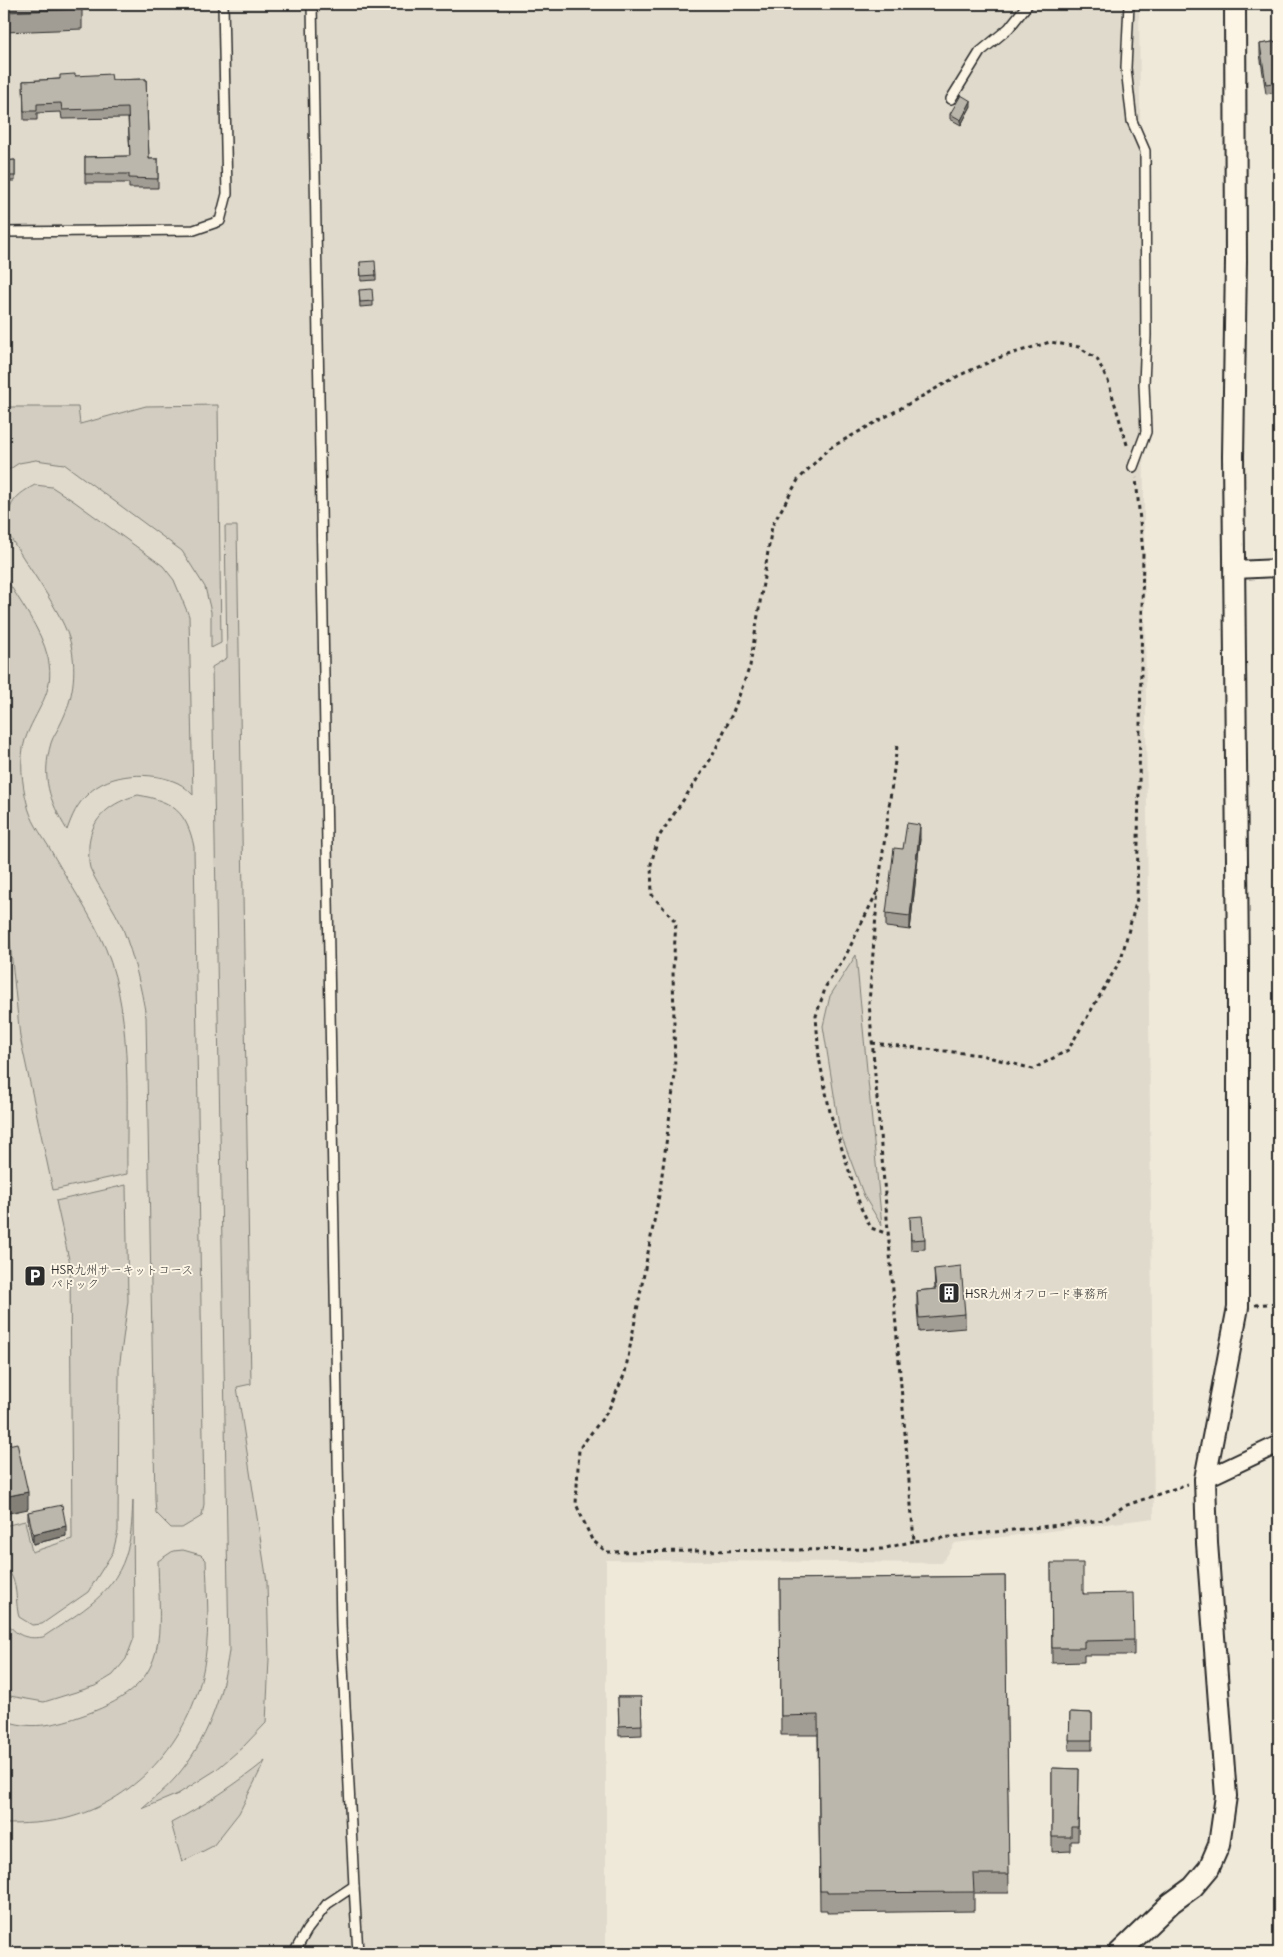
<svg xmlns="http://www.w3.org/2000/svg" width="1283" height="1957" viewBox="0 0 1283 1957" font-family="Delius,'Klee One',sans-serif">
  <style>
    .built { fill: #e0dacc }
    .green { fill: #d2cdc0; stroke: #7e7c76 }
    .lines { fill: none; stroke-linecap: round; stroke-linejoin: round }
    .service-casing { stroke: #2b2b2b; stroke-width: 12 }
    .minor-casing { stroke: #2b2b2b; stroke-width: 20 }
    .tertiary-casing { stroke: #2b2b2b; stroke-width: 24 }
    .path { stroke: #2b2b2b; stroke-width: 3; stroke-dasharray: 4 4; stroke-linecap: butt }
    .service { stroke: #fcf5e5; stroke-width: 9 }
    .minor { stroke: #fcf5e5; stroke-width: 16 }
    .tertiary { stroke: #fcf5e5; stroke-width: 20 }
    .wall { fill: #a29d94; stroke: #2b2b2b }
    .shaded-wall { fill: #848078; stroke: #2b2b2b }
    .building { fill: #bcb7ac; stroke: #2b2b2b }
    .labels { text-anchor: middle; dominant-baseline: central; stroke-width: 4; stroke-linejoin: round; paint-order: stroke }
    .poi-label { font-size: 12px; fill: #2b2b2b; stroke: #fcf5e5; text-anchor: start }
  </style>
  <rect width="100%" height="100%" fill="#efe9da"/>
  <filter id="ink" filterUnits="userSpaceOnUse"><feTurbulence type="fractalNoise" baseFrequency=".02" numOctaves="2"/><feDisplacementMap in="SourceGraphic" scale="10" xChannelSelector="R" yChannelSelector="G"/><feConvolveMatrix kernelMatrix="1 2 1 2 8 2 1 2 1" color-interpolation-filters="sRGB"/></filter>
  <g filter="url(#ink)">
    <!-- built -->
    <polygon class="built" points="4,4 1139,4 1154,1518 955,1543 942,1563 606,1560 606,1953 4,1953"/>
    <!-- green -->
    <g class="green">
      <polygon points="218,405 221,643 211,648 211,612 205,587 182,551 64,464 36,460 19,463 4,473 4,407 78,407 80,424 146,406"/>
      <path d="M 35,485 L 52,487 L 75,502 L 163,566 L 174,580 L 189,616 L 193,795 C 189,791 184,786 178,783 C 152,771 109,772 88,794 C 77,804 72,816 67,830 C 49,800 41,778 51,743 C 53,736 58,730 61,723 C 73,699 77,672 71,645 C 64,613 25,564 8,533 C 7,507 11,497 35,485 Z"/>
      <path d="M 225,526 L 237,526 L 251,1384 L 237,1387 L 267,1582 L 269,1659 L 266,1723 L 244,1746 L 216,1770 L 178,1794 L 142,1809 C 153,1799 166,1789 176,1777 C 207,1741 222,1698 229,1651 L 212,667 L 227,658 Z"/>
      <path d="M 4,575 C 19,601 41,628 48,658 C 56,693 35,710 25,740 C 19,759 22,784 27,803 C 30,819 41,834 49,847 C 65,877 85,905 100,936 C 134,1004 126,1099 127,1174 L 53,1190 L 20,1037 L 4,885 Z"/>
      <path d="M 138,795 C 173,801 187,812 194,847 L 204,1504 L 202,1516 L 182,1528 L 171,1528 L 156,1513 L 155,1500 L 146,1017 C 141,986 134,958 123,929 C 114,907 99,889 90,868 C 88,861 89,852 89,845 C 91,817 112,802 138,795 Z"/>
      <polygon points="856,955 882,1226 864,1196 840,1132 823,1026 830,996"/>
      <path d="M 126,1185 L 128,1301 L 119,1369 L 118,1531 L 113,1552 L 88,1592 L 42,1624 L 32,1625 L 19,1617 C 14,1598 20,1581 4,1566 L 4,1526 L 25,1521 L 32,1552 L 72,1539 L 70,1264 L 56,1201 Z"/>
      <path d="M 133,1500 L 134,1638 L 126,1659 L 113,1675 L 95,1686 L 44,1702 L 4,1695 L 4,1618 C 14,1634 24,1640 43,1637 C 80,1612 117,1594 128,1547 C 132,1532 132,1515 133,1500 Z"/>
      <path d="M 183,1550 L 201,1555 L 206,1560 C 207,1593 210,1627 205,1659 C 195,1734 139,1801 64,1819 C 44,1823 24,1824 4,1824 L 4,1720 C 28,1730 55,1725 78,1717 C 171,1686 160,1645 158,1561 L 173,1551 Z"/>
      <path d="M 265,1761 L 239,1813 L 213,1846 L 182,1862 L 171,1823 C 205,1805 235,1785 265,1761 Z"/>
    </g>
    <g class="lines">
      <!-- service casing -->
      <g class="service-casing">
        <g id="service">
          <polyline points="312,4 341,1626 354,1886"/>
          <polyline points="1129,4 1126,68 1132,121 1145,151 1146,335 1144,384 1146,432 1133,467"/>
          <polyline points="951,99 980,52 1009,28 1028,4"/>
          <polyline points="4,232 194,230 220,221 227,194 223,4"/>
          <polyline points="294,1953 307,1930 327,1904 354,1886 358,1953"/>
        </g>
      </g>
      <!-- minor casing -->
      <g class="minor-casing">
        <g id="minor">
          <polyline points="1235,570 1279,568"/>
          <polyline points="1205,1479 1279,1444"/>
        </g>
      </g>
      <!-- tertiary casing -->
      <g class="tertiary-casing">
        <polyline id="tertiary" points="1119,1953 1171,1903 1193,1887 1209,1868 1219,1845 1226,1796 1207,1543 1205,1479 1238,1307 1238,962 1233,456 1236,261 1235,4"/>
      </g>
      <!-- path -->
      <g class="path">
        <polyline points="897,746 878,890 869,1003 914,1541 1104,1520 1124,1506 1188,1484"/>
        <polyline points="877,892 846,955 826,986 816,1016 819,1058 830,1112 861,1208 871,1228 888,1234"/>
        <polyline points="872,1043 981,1055 1033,1069 1068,1050 1121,959 1137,899 1143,553 1136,478"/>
        <polyline points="1255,1305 1279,1303"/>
        <polyline points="914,1541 882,1549 607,1552 592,1540 576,1504 579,1449 608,1411 625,1373 660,1190 675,1075 673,970 676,922 652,895 651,864 658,838 712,757 733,712 750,666 772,526 798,480 828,449 960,375 1001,357 1050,342 1079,347 1097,359 1108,381 1128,448"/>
      </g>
      <!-- service -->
      <use href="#service" class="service"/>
      <!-- minor -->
      <use href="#minor" class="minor"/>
      <!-- tertiary -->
      <use href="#tertiary" class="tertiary"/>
    </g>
    <!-- wall -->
    <g class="wall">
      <polygon points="4,4 82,9 82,29 4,32"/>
      <polygon points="1279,41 1279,92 1266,94 1260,54 1260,44"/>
      <polygon points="75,76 112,80 146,79 149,159 158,159 158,188 129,188 129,183 85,183 85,157 130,156 128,118 62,119 61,112 37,113 37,120 24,120 23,81 60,79"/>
      <polygon points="971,106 961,125 950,119 950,114"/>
      <polygon points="1279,116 1279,159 1275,159 1275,149"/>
      <polygon points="15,160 15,181 4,181 4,161"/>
      <polygon points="360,262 376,275 376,280 361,281"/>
      <polygon points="359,290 373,301 373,306 360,307"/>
      <polygon points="920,839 910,930 886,927 886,913 903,849"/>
      <polygon points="910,1217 925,1239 925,1249 911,1250"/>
      <polygon points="934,1269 965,1314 965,1328 919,1332 917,1306 917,1291 935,1289"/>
      <polygon points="28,1512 66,1536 33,1544 28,1522"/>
      <polygon points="1051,1563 1134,1640 1134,1655 1084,1655 1084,1662 1052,1663"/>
      <polygon points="1005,1576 1009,1893 974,1893 974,1911 827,1913 827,1910 820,1910 818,1735 781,1735 780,1579"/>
      <polygon points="618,1697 641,1697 642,1735 619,1736"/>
      <polygon points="1070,1712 1092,1713 1092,1750 1069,1750"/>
      <polygon points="1052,1768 1079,1769 1078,1841 1071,1841 1071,1851 1052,1852"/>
    </g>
    <!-- shaded-wall -->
    <g class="shaded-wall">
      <polygon points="971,101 971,106 961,125 961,120"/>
      <polygon points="920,825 920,839 910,930 910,916"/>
      <polygon points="28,1492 28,1509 4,1514 4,1497"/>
      <polygon points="66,1526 66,1536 33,1544 33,1534"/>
    </g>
    <!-- building -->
    <g class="building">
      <polygon points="4,4 81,4 82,9 4,12"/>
      <polygon points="1279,41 1279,82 1266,84 1260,44"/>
      <polygon points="75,74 75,76 111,74 112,80 146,79 149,159 158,159 158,179 129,178 129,174 85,174 85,157 130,156 128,108 62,110 61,103 37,104 37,111 24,111 23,81 60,79 60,75"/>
      <polygon points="961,95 971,101 961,120 950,114"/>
      <polygon points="1277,116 1279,116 1279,149 1275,149"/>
      <polygon points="15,160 15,176 4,176 4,161"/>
      <polygon points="375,261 376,275 361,276 360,262"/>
      <polygon points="372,289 373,301 360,302 359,290"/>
      <polygon points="907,823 920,825 910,916 886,913 894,848 903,849"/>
      <polygon points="922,1216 925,1239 911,1240 910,1217"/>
      <polygon points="961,1266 965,1314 919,1318 917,1291 936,1289 934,1269"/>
      <polygon points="17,1443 28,1492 4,1497 4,1446"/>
      <polygon points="62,1505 66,1526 33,1534 28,1512"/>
      <polygon points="1051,1563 1083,1563 1083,1594 1133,1593 1134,1640 1084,1641 1084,1648 1052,1648"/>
      <polygon points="1005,1576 1009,1874 973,1874 974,1892 827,1893 827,1891 820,1891 818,1715 781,1716 780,1579"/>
      <polygon points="618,1697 641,1697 642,1725 619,1726"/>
      <polygon points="1070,1712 1092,1713 1092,1740 1069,1740"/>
      <polygon points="1052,1768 1079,1769 1078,1827 1071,1827 1071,1837 1052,1837"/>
    </g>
  </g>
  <!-- icons -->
  <defs>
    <g id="parking-square" transform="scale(1.125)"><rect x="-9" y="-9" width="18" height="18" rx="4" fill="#2b2b2b" stroke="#fcf5e5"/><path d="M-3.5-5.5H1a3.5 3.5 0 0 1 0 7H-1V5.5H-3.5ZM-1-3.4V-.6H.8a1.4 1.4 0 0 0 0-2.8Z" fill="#fff"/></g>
    <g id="building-square" transform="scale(1.125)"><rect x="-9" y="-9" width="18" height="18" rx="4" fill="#2b2b2b" stroke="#fcf5e5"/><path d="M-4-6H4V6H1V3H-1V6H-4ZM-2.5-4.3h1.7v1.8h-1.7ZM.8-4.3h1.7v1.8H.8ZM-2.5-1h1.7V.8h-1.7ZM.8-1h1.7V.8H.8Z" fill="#fff"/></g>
  </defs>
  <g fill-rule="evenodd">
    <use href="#parking-square" x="35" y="1276"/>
    <use href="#building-square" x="949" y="1293"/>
  </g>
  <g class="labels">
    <!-- poi labels -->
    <g class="poi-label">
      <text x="51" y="1269">HSR九州サーキットコース<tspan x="51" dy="14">パドック</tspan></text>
      <text x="965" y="1293">HSR九州オフロード事務所</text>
    </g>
  </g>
  <!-- margin -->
  <rect width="1283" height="1957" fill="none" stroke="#fcf5e5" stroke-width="20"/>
  <rect x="10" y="10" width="1263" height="1937" fill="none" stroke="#2b2b2b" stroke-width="2" filter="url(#ink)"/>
</svg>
